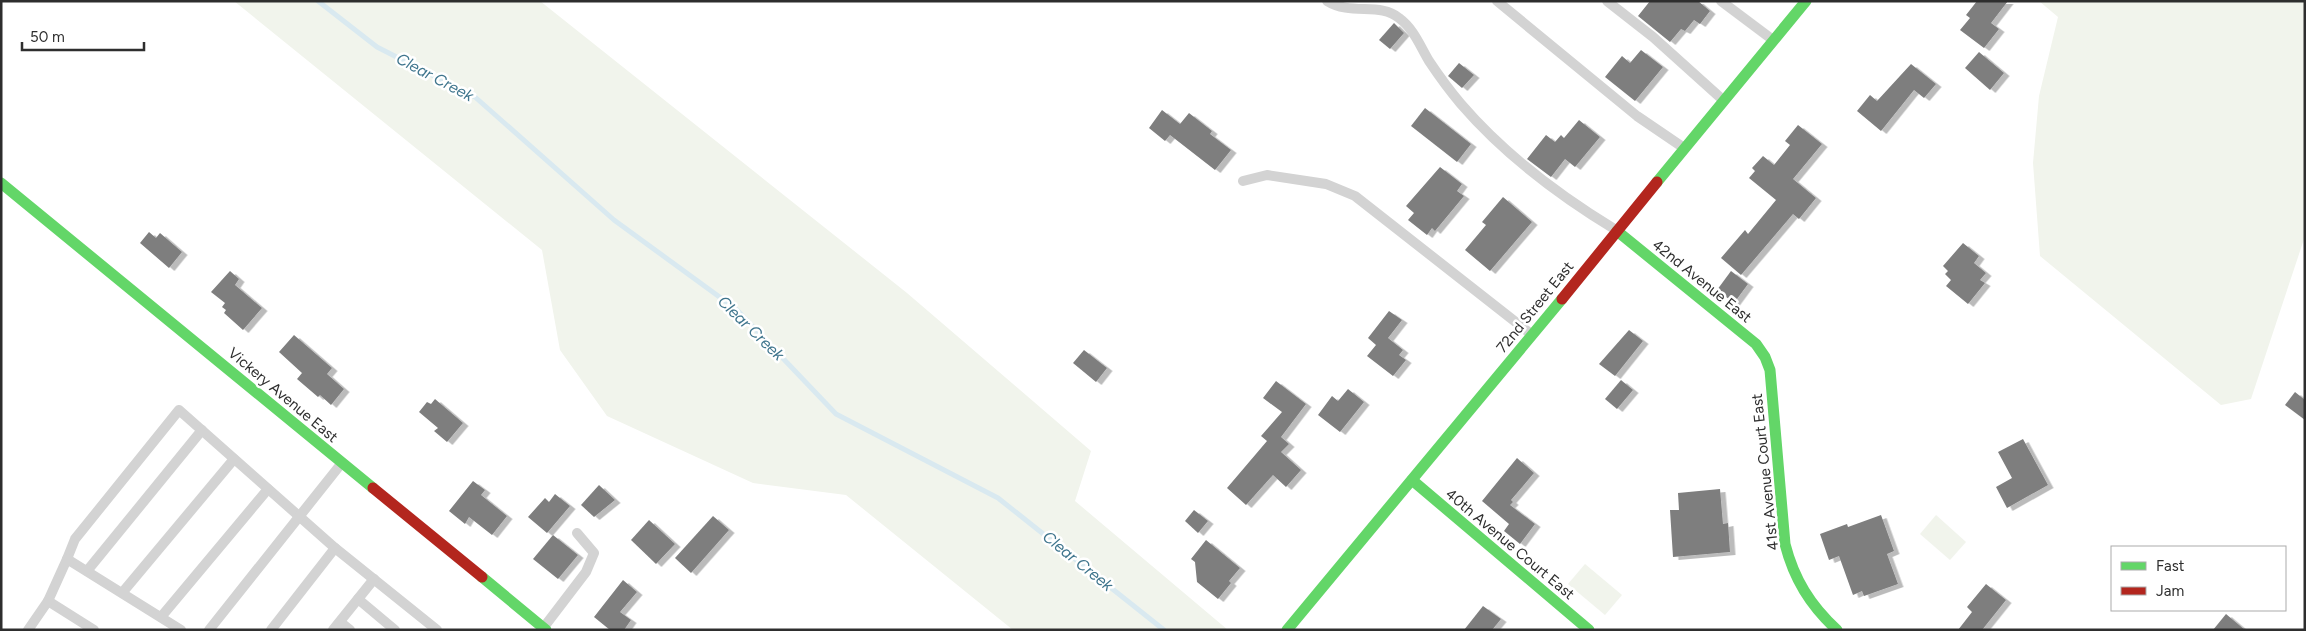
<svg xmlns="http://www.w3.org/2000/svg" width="2306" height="631" viewBox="0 0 2306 631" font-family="Figtree,sans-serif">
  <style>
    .green { fill: #f1f4ec }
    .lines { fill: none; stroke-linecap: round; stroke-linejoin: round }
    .stream { stroke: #d9e9f0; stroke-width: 5 }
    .building { fill: #7e7e7e; filter: url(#shadow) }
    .lane { stroke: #d3d3d3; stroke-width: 10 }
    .fast { stroke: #63d668; stroke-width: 11 }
    .jam { stroke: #b3261e; stroke-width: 11 }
    .labels { text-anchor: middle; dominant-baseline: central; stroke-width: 5; stroke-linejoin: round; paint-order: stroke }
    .street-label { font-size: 15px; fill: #2e2e2e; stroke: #fff }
    .water-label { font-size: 16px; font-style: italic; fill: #3f758d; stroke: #fff }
  </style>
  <defs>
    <filter id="shadow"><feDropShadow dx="5.5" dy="3" stdDeviation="0" flood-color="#0004"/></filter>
  </defs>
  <rect width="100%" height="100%" fill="#fff"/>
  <!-- green -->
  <g class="green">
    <polygon points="234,1 540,1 907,293 1091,451 1075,501 1228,630 1013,630 846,495 753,483 607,416 560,350 542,250"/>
    <polygon points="2039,1 2305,1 2305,236 2251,399 2221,405 2040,256 2033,163 2039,96 2058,17"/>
    <polygon points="1936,515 1966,542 1950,560 1920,534"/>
    <polygon points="1585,564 1622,595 1605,615 1568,584"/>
  </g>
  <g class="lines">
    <!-- stream -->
    <polyline class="stream" points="318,1 377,47 475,97 614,220 736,309 836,414 998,498 1164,630"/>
  </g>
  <!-- building -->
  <g class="building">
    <polygon points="1650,1 1698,1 1710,11 1700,24 1694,20 1685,31 1681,29 1670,42 1638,16"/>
    <polygon points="1977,1 2008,1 1991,23 1999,29 1984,48 1960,30 1970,18 1966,15"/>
    <polygon points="1394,23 1404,33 1390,49 1379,40"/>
    <polygon points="1641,50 1663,67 1635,101 1605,77 1622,56 1630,63"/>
    <polygon points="1979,52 2004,73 1990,90 1965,68"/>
    <polygon points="1459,63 1474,75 1462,88 1448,76"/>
    <polygon points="1911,64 1936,84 1924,98 1914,90 1881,131 1857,111 1870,95 1877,101"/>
    <polygon points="1425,108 1471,144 1457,162 1411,126"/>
    <polygon points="1162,110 1180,124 1189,113 1212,131 1210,134 1231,150 1215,170 1170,135 1165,141 1149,128"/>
    <polygon points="1579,120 1600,137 1575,167 1565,159 1551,177 1527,159 1546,135 1555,142 1561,135 1564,138"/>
    <polygon points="1798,125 1822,144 1793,179 1816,198 1799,219 1793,214 1741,275 1721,258 1745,230 1748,234 1776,200 1749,178 1755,171 1752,168 1763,156 1774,165 1790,145 1785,141"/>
    <polygon points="1440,167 1462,184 1457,191 1464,196 1435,231 1432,228 1427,235 1408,220 1414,213 1406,206"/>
    <polygon points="1503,197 1532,222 1490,271 1465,250 1486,225 1482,222"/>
    <polygon points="149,232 156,238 160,233 182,252 169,268 140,243"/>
    <polygon points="1963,243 1979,256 1974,263 1986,273 1980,280 1985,283 1968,304 1946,286 1951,280 1945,274 1948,271 1943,266"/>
    <polygon points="230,271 239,279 235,285 262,308 243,330 224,313 226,310 222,307 225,303 211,292"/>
    <polygon points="1731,271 1748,284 1734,303 1717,290"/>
    <polygon points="1389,311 1402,320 1388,338 1403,350 1399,355 1406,360 1393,376 1367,356 1376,345 1368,338"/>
    <polygon points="1629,330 1643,341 1615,376 1599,364"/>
    <polygon points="294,335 332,368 327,374 344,389 331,405 320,395 318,397 297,379 302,373 279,352"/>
    <polygon points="1084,350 1107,368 1096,382 1073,363"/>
    <polygon points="1621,380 1633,390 1617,409 1605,399"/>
    <polygon points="1276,381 1306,404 1281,437 1289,444 1281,452 1301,470 1286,487 1273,475 1246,505 1227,488 1267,441 1261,436 1282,412 1263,398"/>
    <polygon points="1348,389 1364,402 1340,432 1318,415 1332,396 1338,401"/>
    <polygon points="2295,392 2305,400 2305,420 2285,405"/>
    <polygon points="435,399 463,423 447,442 434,431 438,428 419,412 427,402 431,404"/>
    <polygon points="2023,439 2048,485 2007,508 1996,487 2012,478 1998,452"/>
    <polygon points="1517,458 1534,473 1511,500 1513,502 1510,505 1535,524 1520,544 1504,531 1509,524 1482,501"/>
    <polygon points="473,481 485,490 481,495 507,516 492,535 469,517 465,524 449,511"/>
    <polygon points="599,485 615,500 594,517 581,505"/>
    <polygon points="1720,489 1723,524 1728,523 1730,552 1673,557 1670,510 1679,510 1678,493"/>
    <polygon points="555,494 570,506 547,533 528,517 545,498 549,502"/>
    <polygon points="1194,510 1208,521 1198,533 1185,521"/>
    <polygon points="1881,515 1894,551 1887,554 1898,584 1864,596 1862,591 1853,595 1839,556 1829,560 1820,534 1847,524 1848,527"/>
    <polygon points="713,516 729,530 691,573 675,558"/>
    <polygon points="649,520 675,544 656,564 631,540"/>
    <polygon points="553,535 578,555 558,579 533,559"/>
    <polygon points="1206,540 1240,568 1229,581 1231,583 1218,599 1197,582 1195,562 1191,559"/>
    <polygon points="623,580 637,592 620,612 631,620 624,630 610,630 594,617"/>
    <polygon points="1986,584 2006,600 1982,630 1958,630 1972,612 1967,607"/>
    <polygon points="1483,606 1501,619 1492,630 1464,630"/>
    <polygon points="2226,614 2245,630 2213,630"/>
  </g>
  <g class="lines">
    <!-- lane -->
    <g class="lane">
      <path d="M 1327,1 C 1351,16 1380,2 1399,18 C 1414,29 1420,46 1429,61 C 1439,76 1450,91 1461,104 C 1504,154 1560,196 1616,230"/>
      <polyline points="1497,1 1637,116 1684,148"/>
      <polyline points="1607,1 1653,37 1723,100"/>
      <polyline points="1721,1 1773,40"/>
      <polyline points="1243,181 1267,175 1326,184 1355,196 1531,334"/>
      <polyline points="67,559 75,539 179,410 335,548 437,630"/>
      <polyline points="87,571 202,430"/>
      <polyline points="122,593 234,459"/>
      <polyline points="358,599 395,630"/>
      <polyline points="48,601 94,630"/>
      <polyline points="161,617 268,489"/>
      <polyline points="340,622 350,630"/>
      <polyline points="544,627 586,572 594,553 577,533"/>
      <polyline points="28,630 48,601 67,559 181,630"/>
      <polyline points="209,630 341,464"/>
      <polyline points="271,630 335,548"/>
      <polyline points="333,630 374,579"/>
    </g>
    <!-- fast -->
    <g class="fast">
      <polyline points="1657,182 1806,1"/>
      <polyline points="1,183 373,488"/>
      <path d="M 1617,231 L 1756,344 L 1765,357 L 1770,370 L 1785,544 C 1794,579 1810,605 1837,630"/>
      <polyline points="1412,480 1589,630"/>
      <polyline points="482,577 546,630"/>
      <polyline points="1287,630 1562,299"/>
    </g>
    <!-- jam -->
    <g class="jam">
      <polyline points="1562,299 1657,182"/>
      <polyline points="373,488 482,577"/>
    </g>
  </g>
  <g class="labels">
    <!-- street labels -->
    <g class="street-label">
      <text transform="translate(1702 281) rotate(39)">42nd Avenue East</text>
      <text transform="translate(1535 307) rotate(-51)">72nd Street East</text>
      <text transform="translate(283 395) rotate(40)">Vickery Avenue East</text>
      <text transform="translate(1765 472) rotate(-96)">41st Avenue Court East</text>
      <text transform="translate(1510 544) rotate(40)">40th Avenue Court East</text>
    </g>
    <!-- water labels -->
    <g class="water-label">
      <text transform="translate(435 77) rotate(28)">Clear Creek</text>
      <text transform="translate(751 328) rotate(44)">Clear Creek</text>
      <text transform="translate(1078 561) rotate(39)">Clear Creek</text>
    </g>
  </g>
  <!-- border -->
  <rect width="2306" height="631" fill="none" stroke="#2e2e2e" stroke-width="5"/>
  <!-- legend -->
  <rect x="2111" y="546" width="175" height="65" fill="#ffffff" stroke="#ababab"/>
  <rect x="2121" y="562" width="25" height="8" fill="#63d668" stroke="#ababab"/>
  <text x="2156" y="571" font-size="15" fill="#2e2e2e">Fast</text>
  <rect x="2121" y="587" width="25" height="8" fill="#b3261e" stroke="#ababab"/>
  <text x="2156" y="596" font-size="15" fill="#2e2e2e">Jam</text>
  <!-- scale -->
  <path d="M22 42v8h122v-8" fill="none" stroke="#2e2e2e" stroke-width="2.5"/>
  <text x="30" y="42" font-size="15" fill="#2e2e2e" stroke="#ffffff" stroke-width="4" paint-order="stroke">50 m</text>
</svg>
